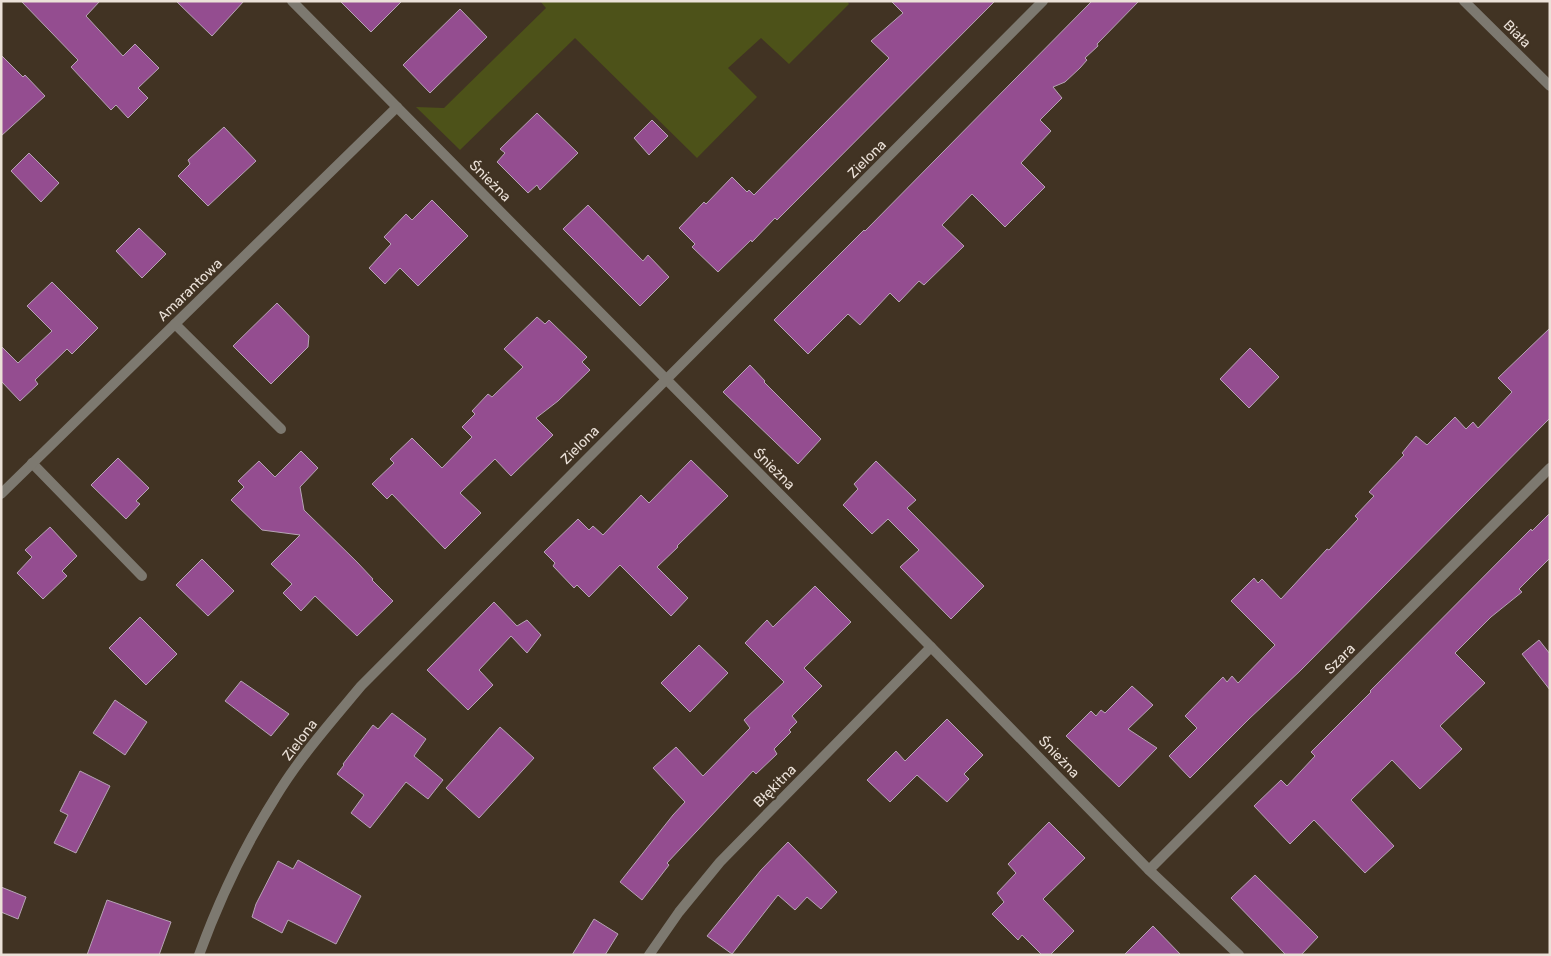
<svg xmlns="http://www.w3.org/2000/svg" width="1551" height="956" viewBox="0 0 1551 956" font-family="Rubik,sans-serif">
  <style>
    .green { fill: #4d5219 }
    .building { fill: #944d90; stroke: #b7a4b5 }
    .lines { fill: none; stroke-linecap: round; stroke-linejoin: round }
    .minor { stroke: #7d7970; stroke-width: 10 }
    .labels { text-anchor: middle; dominant-baseline: central; stroke-width: 4.5; stroke-linejoin: round; paint-order: stroke }
    .street-label { font-size: 14px; fill: #ebe1d8; stroke: #413323 }
  </style>
  <rect width="100%" height="100%" fill="#413323"/>
  <!-- green -->
  <polygon class="green" points="540,1 847,1 849,4 789,64 761,38 728,68 757,97 697,158 575,38 460,150 416,107 444,108 546,8"/>
  <!-- building -->
  <g class="building">
    <polygon points="21,1 100,1 86,16 123,56 135,44 159,68 138,88 148,98 128,118 116,105 111,110 71,67 78,60"/>
    <polygon points="176,1 244,1 212,36"/>
    <polygon points="340,1 402,1 371,32"/>
    <polygon points="891,1 995,1 777,220 775,218 752,242 751,240 718,272 692,247 695,244 679,228 704,202 706,204 732,177 747,192 749,190 754,195 889,58 871,41 903,13"/>
    <polygon points="1092,1 1139,1 1097,44 1098,46 1085,58 1087,60 1080,68 1065,82 1053,87 1062,98 1040,120 1051,131 1021,163 1045,187 1005,227 972,194 942,225 964,246 924,285 919,281 899,302 890,293 860,325 848,314 808,354 774,320 864,230 865,231"/>
    <polygon points="460,9 487,37 430,93 403,65"/>
    <polygon points="1,55 23,77 25,75 45,96 1,136"/>
    <polygon points="537,113 578,153 540,190 537,185 528,193 497,162 505,153 500,149"/>
    <polygon points="652,120 668,136 649,155 634,138"/>
    <polygon points="224,127 256,161 208,206 178,176 190,164 188,160"/>
    <polygon points="29,153 59,183 41,202 11,171"/>
    <polygon points="432,200 468,236 418,286 400,268 385,284 369,268 391,244 384,237 406,214 412,220"/>
    <polygon points="588,205 643,261 648,255 669,277 640,306 563,229"/>
    <polygon points="139,228 166,254 142,278 116,251"/>
    <polygon points="52,282 98,328 72,354 67,349 35,380 38,384 20,401 1,381 1,346 18,363 52,331 27,306"/>
    <polygon points="277,303 309,336 308,347 271,384 233,346"/>
    <polygon points="537,317 545,324 549,320 587,357 582,362 590,370 558,401 536,418 553,435 511,476 495,459 460,493 481,513 445,549 392,494 387,499 372,484 394,463 390,459 412,438 442,468 472,437 462,427 475,414 472,411 488,394 492,397 523,367 504,349"/>
    <polygon points="1550,328 1550,418 1301,670 1249,719 1190,778 1169,756 1197,728 1185,716 1223,677 1227,682 1232,676 1238,683 1275,645 1231,601 1254,578 1258,583 1262,579 1281,599 1327,549 1329,550 1358,519 1355,516 1374,496 1369,492 1404,455 1402,453 1416,436 1427,445 1455,417 1466,429 1473,422 1478,428 1512,392 1498,378"/>
    <polygon points="1250,348 1279,377 1249,408 1220,379"/>
    <polygon points="750,365 765,381 764,382 821,439 798,464 723,392"/>
    <polygon points="301,451 318,468 300,487 304,510 357,562 373,579 372,580 393,601 357,636 315,596 301,611 283,593 292,584 271,564 300,535 262,530 231,500 244,487 238,481 259,461 275,477"/>
    <polygon points="118,458 149,488 136,501 140,504 126,519 91,485"/>
    <polygon points="691,460 728,496 677,546 678,547 657,567 688,598 671,616 620,565 589,597 577,585 574,588 553,566 555,563 544,552 578,519 589,530 593,526 603,535 641,495 649,503"/>
    <polygon points="876,461 916,500 907,508 984,586 951,619 900,567 919,550 888,519 872,534 843,505 858,489 854,484"/>
    <polygon points="1550,513 1550,558 1519,589 1522,592 1491,617 1455,653 1485,683 1440,726 1462,749 1420,789 1392,760 1351,800 1394,846 1365,873 1314,820 1290,844 1254,806 1281,780 1287,786 1315,756 1311,752 1371,692 1370,691 1531,529 1532,531"/>
    <polygon points="50,527 77,556 62,571 67,576 43,599 17,573 32,557 25,550"/>
    <polygon points="202,559 234,591 208,616 176,585"/>
    <polygon points="815,586 851,622 804,668 822,686 792,716 797,722 789,730 791,732 774,749 777,754 756,774 753,771 696,832 667,863 669,865 642,900 620,882 673,815 685,802 653,768 676,747 703,776 750,728 744,720 784,682 745,643 767,620 773,627"/>
    <polygon points="494,602 517,626 527,620 541,635 527,653 511,636 479,670 493,685 468,710 427,670"/>
    <polygon points="140,617 177,654 146,685 109,648"/>
    <polygon points="1539,640 1550,654 1550,690 1522,654"/>
    <polygon points="699,645 728,673 690,712 661,683"/>
    <polygon points="241,681 289,714 271,736 225,701"/>
    <polygon points="1132,686 1153,705 1128,729 1157,748 1119,787 1066,736 1091,711 1096,716 1101,710 1105,713"/>
    <polygon points="115,700 147,722 125,755 93,733"/>
    <polygon points="392,713 426,739 414,756 443,780 428,799 406,782 370,828 351,813 364,795 337,774 344,765 343,764 373,725 378,729"/>
    <polygon points="947,719 983,755 964,774 969,779 947,802 917,775 890,802 867,780 896,751 905,761"/>
    <polygon points="500,727 534,758 479,818 446,788"/>
    <polygon points="80,771 110,786 76,853 54,843 68,815 60,811"/>
    <polygon points="1049,822 1085,858 1043,899 1074,931 1050,955 1042,955 1022,935 1018,940 992,914 1004,902 997,893 1016,873 1008,864"/>
    <polygon points="788,842 837,892 821,909 807,897 795,910 778,895 732,954 707,936 761,870"/>
    <polygon points="298,860 361,896 336,944 288,920 282,933 252,917 256,904 278,861 293,869"/>
    <polygon points="1255,875 1318,937 1301,955 1286,955 1231,898"/>
    <polygon points="1,887 26,897 18,919 1,912"/>
    <polygon points="107,900 171,922 159,955 87,955"/>
    <polygon points="594,919 618,934 605,955 572,955"/>
    <polygon points="1153,926 1181,955 1124,955"/>
  </g>
  <g class="lines">
    <!-- minor -->
    <g class="minor">
      <polyline points="292,1 931,647 1149,870 1239,955"/>
      <polyline points="1464,1 1550,86"/>
      <polyline points="175,324 281,429"/>
      <polyline points="32,463 142,576"/>
      <polyline points="1,494 397,107"/>
      <polyline points="1149,870 1550,468"/>
      <path d="M 199,955 C 219,900 244,847 275,798 C 299,758 331,722 361,686 L 1043,1"/>
      <polyline points="649,955 679,912 720,862 931,647"/>
    </g>
  </g>
  <g class="labels">
    <!-- street labels -->
    <g class="street-label">
      <text transform="translate(1517 34) rotate(45)">Biała</text>
      <text transform="translate(867 159) rotate(-45)">Zielona</text>
      <text transform="translate(490 181) rotate(45)">Śnieżna</text>
      <text transform="translate(190 290) rotate(-44)">Amarantowa</text>
      <text transform="translate(580 445) rotate(-45)">Zielona</text>
      <text transform="translate(774 469) rotate(45)">Śnieżna</text>
      <text transform="translate(1340 659) rotate(-45)">Szara</text>
      <text transform="translate(300 740) rotate(-53)">Zielona</text>
      <text transform="translate(1059 757) rotate(46)">Śnieżna</text>
      <text transform="translate(775 786) rotate(-45)">Błękitna</text>
    </g>
  </g>
  <!-- border -->
  <rect width="1551" height="956" fill="none" stroke="#ebe1d8" stroke-width="5"/>
</svg>
